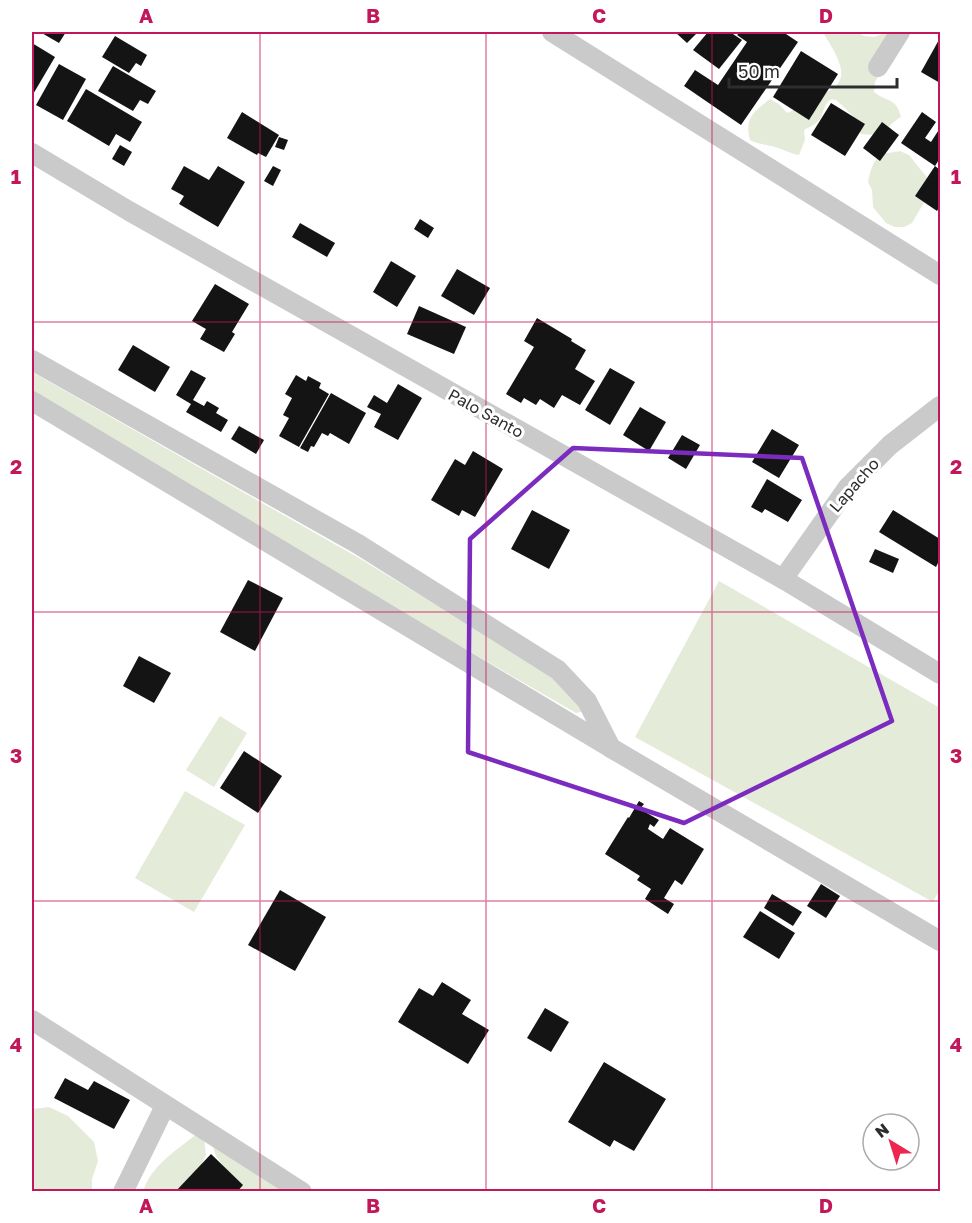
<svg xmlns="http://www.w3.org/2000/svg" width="972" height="1223" viewBox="0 0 972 1223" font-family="'Golos Text',sans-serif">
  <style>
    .green { fill: #e5ebd9 }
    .building { fill: #141414 }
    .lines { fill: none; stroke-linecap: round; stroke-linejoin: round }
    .street { stroke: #cacaca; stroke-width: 20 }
    .marked { fill: none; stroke: #7b2cbf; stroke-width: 4.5; stroke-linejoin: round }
    .grid { fill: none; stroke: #c2185b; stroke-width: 1.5; stroke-opacity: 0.55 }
    .labels { text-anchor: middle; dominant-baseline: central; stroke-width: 6; stroke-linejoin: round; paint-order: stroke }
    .street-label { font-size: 16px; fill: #2d2d2d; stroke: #fff }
    .neatline { fill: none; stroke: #c2185b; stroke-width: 2 }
    .grid-label { font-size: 20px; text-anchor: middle; font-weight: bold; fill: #c2185b }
  </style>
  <rect width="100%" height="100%" fill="#fff"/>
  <!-- green -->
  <g class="green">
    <path d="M 823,32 L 856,32 L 864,36 L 874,37 L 888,32 L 894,32 L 890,56 L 875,82 L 874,92 C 888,103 896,97 901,117 C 884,127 886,137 861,134 L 856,127 L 854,117 C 850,113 839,102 836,100 C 825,96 824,113 820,119 C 817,124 809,127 804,130 L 805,140 L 799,155 C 791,154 783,149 775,147 C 766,144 759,145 750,140 C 744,118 754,112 770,99 L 780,105 L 787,113 C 798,109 801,104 810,98 C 818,93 829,93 836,86 C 851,71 830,46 823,32 Z"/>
    <path d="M 900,151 L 909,155 L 929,180 L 932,189 L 912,223 L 904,227 L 895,227 L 886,223 L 873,207 L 872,190 L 868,182 C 870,173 872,161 881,155 C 885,153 895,152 900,151 Z"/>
    <polygon points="32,372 359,558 543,670 553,677 581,708 581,712 576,713 346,580 32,396"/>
    <polygon points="719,581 940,708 940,889 933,902 635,737"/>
    <polygon points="220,716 247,733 214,787 186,770"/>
    <polygon points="185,791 245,825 194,912 135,878"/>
    <polygon points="49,1107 68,1116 94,1142 98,1161 92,1179 92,1191 32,1191 32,1109"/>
    <path d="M 194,1136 L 204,1137 L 206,1155 L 202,1163 L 181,1191 L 143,1192 C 150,1167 174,1152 194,1136 Z"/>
    <polygon points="213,1147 287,1191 238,1191 230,1175 216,1156"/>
  </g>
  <!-- building -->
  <g class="building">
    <polygon points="40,32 66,32 59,43"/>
    <polygon points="675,32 696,32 697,33 687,43"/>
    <polygon points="708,32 730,32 742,40 719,69 693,50"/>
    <polygon points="740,32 783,32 798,42 741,125 684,86 695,70 718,85 747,42 737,35"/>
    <polygon points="115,36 147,55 141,66 136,63 129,73 102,57"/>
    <polygon points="940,38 940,83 921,72"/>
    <polygon points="32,43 55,57 32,96"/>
    <polygon points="801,51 838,74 809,120 773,97"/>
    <polygon points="59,64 86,79 63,120 36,105"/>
    <polygon points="113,66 156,91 148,104 140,100 133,111 98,91"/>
    <polygon points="86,89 142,122 130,142 116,134 109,146 67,121"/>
    <polygon points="831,103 865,124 845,156 811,135"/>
    <polygon points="242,112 279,135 266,157 258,153 257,155 227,138"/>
    <polygon points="922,112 936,122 925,138 931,142 940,128 940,158 935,166 901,143"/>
    <polygon points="882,122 899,135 880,161 863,148"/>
    <polygon points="279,137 288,140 284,150 275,147"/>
    <polygon points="120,145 132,152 124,166 112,159"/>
    <polygon points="184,166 209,180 218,166 245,182 218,227 179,204 184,196 171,189"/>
    <polygon points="273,166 281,170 273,186 264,181"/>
    <polygon points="935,166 940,170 940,206 937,211 915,196"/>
    <polygon points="420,219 434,228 428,238 414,229"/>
    <polygon points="300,223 335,243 327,257 292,237"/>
    <polygon points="391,261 416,276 397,307 373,292"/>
    <polygon points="457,269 490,288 474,315 441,296"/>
    <polygon points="215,284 249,304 232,332 235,334 224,352 200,339 206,329 192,321"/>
    <polygon points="419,306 466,327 454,354 407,334"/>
    <polygon points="537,318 572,339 571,341 586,350 575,369 595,381 580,405 562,395 554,408 540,399 536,405 524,398 521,403 506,394 534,347 524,341"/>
    <polygon points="133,345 170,367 155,392 118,370"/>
    <polygon points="610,368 635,382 610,425 585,410"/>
    <polygon points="191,370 206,378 193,400 204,406 207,401 219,408 216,413 228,420 221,432 186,412 191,404 176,395"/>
    <polygon points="296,375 306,381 308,376 321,383 319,388 329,394 299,447 279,436 289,418 283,415 292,398 285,394"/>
    <polygon points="398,384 422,398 398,440 374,427 381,414 367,407 374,395 387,403"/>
    <polygon points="331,393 366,413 349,444 330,433 328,436 322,433 314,447 311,446 308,452 300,448"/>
    <polygon points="640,407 666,422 649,451 623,435"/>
    <polygon points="239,426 264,440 256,454 231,439"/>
    <polygon points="772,429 799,445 779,478 752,462"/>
    <polygon points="682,435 700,445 686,469 668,458"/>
    <polygon points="473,451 503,469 475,517 462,510 459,516 431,500 455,459 465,465"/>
    <polygon points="767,479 802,500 788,522 765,509 762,513 751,507"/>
    <polygon points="532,510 570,530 549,569 511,549"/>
    <polygon points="893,510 940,539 940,559 936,567 879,532"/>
    <polygon points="875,549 899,559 893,573 869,562"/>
    <polygon points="248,580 283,598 255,651 220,632"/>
    <polygon points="139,656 171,673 154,703 123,686"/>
    <polygon points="244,751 282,776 258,813 220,788"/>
    <polygon points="639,801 644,804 640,809 659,820 654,827 650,824 648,829 663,839 670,828 704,849 682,885 675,880 664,898 674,904 668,914 645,899 651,889 637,880 640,876 605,854 628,817 629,818"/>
    <polygon points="821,884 840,896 826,918 807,906"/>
    <polygon points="280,890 326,917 295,971 248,945"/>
    <polygon points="772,894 802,912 793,926 764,908"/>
    <polygon points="760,911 795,933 779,959 743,937"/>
    <polygon points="442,982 471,1000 462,1014 489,1030 468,1064 398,1022 419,988 433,996"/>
    <polygon points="545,1008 569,1022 551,1052 527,1038"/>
    <polygon points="604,1062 666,1099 634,1151 614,1140 610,1147 568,1122"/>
    <polygon points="65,1078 88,1090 94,1081 130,1100 114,1129 54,1098"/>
    <polygon points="211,1154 243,1185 237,1192 175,1192"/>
  </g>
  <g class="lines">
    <!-- street -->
    <g class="street">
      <polyline points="552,32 940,275"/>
      <polyline points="878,67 900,32"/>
      <polyline points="32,153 129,211 783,579 940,674"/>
      <polyline points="32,360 358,544 558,670 587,701 611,748 940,941"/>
      <polyline points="32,401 611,748"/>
      <polyline points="783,579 848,487 890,445 940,406"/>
      <polyline points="32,1020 302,1192"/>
      <polyline points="123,1192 165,1106"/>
    </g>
  </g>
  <!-- marked area -->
  <path class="marked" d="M 573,448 L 802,458 L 892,721 L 684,823 L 468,752 L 470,539 Z"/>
  <!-- grid -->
  <path class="grid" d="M 260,32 L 260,1192M 486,32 L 486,1192M 712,32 L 712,1192M 32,322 L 940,322M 32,612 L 940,612M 32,901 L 940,901"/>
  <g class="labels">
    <!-- street labels -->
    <g class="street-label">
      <text transform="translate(486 413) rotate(29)">Palo Santo</text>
      <text transform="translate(854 485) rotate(-49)">Lapacho</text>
    </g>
  </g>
  <!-- border -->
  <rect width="972" height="1223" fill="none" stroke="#ffffff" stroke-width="66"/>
  <!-- north arrow -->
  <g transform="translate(891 1142) rotate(322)"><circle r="28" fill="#ffffff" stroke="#ababab" stroke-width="1.5"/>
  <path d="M0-4.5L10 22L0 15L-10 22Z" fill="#ed264f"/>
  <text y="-9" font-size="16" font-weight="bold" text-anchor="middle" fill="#2d2d2d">N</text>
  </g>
  <!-- scale -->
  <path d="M729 78v9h168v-9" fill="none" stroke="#2d2d2d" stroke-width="3"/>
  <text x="738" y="78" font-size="18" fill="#2d2d2d" stroke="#ffffff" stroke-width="4.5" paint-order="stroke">50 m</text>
  <rect x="33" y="33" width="906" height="1157" class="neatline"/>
  <g class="grid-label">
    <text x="146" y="23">A</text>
    <text x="373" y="23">B</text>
    <text x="599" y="23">C</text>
    <text x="826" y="23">D</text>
    <text x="16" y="184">1</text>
    <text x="956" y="184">1</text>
    <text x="16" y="474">2</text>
    <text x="956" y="474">2</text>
    <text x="16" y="763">3</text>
    <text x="956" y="763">3</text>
    <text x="16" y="1052">4</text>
    <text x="956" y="1052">4</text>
    <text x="146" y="1213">A</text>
    <text x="373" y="1213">B</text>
    <text x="599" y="1213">C</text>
    <text x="826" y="1213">D</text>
  </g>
</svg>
